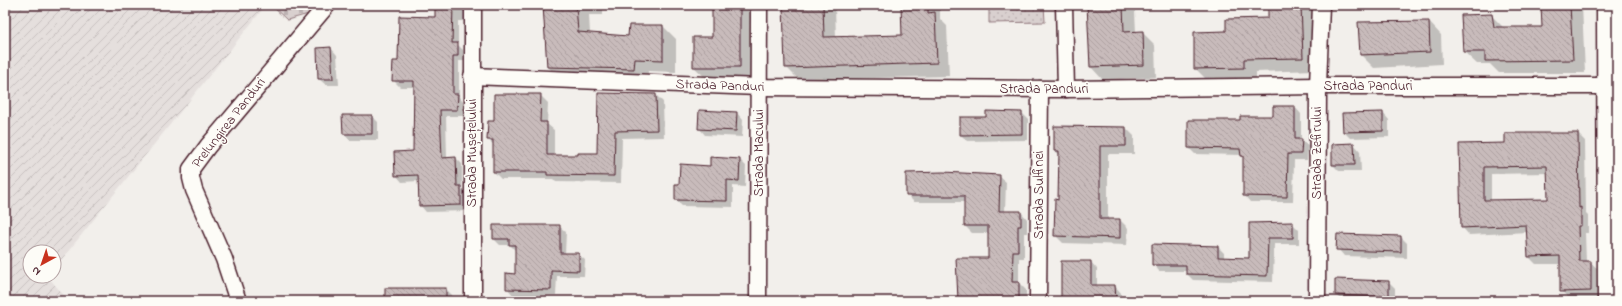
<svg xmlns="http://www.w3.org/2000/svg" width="1622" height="306" viewBox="0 0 1622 306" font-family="'Indie Flower',sans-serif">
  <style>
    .industrial { fill: url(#industrial-furrows) }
    .cemetery { fill: url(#cemetery-stones); stroke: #92787d }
    .park { fill: url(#park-dots); stroke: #92787d }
    .shadow { fill: #0003; fill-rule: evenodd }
    .building { fill: url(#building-back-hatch); stroke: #4a1f2b; fill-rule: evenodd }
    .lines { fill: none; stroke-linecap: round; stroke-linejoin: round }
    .minor-casing { stroke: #4a1f2b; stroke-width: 19 }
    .primary-casing { stroke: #4a1f2b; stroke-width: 25 }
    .minor { stroke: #fdfcf7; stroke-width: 16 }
    .primary { stroke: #fdfcf7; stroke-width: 22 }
    .labels { text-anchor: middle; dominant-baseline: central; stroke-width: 3; stroke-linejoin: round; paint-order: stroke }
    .street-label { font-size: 14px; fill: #4a1f2b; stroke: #fdfcf7 }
  </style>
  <defs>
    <pattern id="industrial-furrows" width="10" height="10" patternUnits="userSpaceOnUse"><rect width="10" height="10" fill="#e5dfdd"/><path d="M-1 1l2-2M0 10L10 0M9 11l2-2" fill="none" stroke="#c6bfbe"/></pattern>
    <pattern id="cemetery-stones" width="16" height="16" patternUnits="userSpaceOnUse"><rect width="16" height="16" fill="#d9d0cf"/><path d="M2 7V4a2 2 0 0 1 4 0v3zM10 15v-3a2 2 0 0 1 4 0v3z" fill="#bcb2b2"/></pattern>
    <pattern id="park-dots" width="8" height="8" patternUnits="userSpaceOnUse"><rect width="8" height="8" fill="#d9d0cf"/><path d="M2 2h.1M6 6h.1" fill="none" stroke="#bcb2b2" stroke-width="1.8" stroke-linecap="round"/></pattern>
    <pattern id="building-back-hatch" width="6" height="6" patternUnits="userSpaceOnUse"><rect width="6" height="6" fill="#c8bbbb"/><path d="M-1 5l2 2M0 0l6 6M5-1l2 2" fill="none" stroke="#ada0a1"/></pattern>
  </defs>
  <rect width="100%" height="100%" fill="#f2efeb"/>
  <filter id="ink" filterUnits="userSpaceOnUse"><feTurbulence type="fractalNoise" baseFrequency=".025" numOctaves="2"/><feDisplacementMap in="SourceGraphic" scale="8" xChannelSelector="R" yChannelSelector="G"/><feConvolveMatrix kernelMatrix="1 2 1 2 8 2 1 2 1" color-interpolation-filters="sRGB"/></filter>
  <g filter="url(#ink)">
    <!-- industrial -->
    <polygon class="industrial" points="5,5 266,5 54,269 54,252 30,252 30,276 49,276 48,277 69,301 5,301"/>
    <!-- cemetery -->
    <polygon class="cemetery" points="271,5 341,5 287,20"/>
    <!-- park -->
    <polygon class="park" points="989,5 1044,5 1045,22 989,23"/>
    <!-- shadow -->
    <g class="shadow">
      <polygon points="436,5 466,5 466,21 458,21 458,45 463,50 464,61 459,61 459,97 463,102 463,116 446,116 447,158 456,158 462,164 462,189 466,193 467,211 426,212 420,205 419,181 402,182 396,175 414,152 415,87 400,87 393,80 399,62 436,18"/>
      <polygon points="544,5 603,5 603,15 589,15 590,34 629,37 663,26 676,39 676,72 648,71 647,81 561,79 548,67"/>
      <polygon points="713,5 752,5 752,79 707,79 694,67 713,38"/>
      <polygon points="784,5 843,5 843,7 835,7 836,38 903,36 902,5 940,5 940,19 947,26 949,76 799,80 786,67"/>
      <polygon points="1088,5 1147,5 1148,10 1135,11 1136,33 1142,32 1155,45 1156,77 1103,80 1091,67"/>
      <polygon points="1269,5 1313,5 1315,70 1256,72 1256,80 1208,81 1195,68 1227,32 1269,19"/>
      <polygon points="1542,5 1582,5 1585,73 1499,73 1490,64 1477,64 1464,52 1491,15 1504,28 1543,28"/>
      <polygon points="1429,22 1441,35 1442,64 1374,68 1361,55 1359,23"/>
      <polygon points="331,48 337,55 339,85 326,85 319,79 318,49"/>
      <polygon points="599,94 656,95 663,102 664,137 622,138 621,183 556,182 553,179 501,179 494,172 494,145 488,140 495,122 540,95 548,103 547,124 554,130 554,156 579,156 598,154"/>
      <polygon points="1274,107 1295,107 1301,114 1301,140 1308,146 1307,160 1294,160 1293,202 1250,202 1244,195 1244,159 1242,155 1195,154 1189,148 1241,121 1274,117"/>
      <polygon points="737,113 743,120 742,137 705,135 699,128"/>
      <polygon points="1022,113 1028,119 1028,140 967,141 961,135 987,118"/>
      <polygon points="1383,113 1389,120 1389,137 1350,138 1344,132"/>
      <polygon points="372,116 378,122 378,140 350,140 344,133"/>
      <polygon points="1126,128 1134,136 1134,154 1108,154 1108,220 1120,220 1128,228 1127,245 1063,243 1055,235 1059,201 1060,155 1055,151"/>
      <path d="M 1578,134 L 1585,141 L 1586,214 L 1588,216 L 1588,233 L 1585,233 L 1586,262 L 1590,262 L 1598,269 L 1598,298 L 1569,298 L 1561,291 L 1561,264 L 1536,264 L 1529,257 L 1528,232 L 1469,235 L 1462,227 L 1460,145 L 1506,144 ZM 1549,173 L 1549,200 L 1491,201 L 1491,174 Z"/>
      <polygon points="1354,144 1360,151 1361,171 1339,171 1333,165 1333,145"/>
      <polygon points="740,160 746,166 745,187 733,186 733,207 682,206 676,200 680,185 711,167"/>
      <polygon points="999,176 1006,182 1005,212 1021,212 1027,219 1027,233 1024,233 1024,258 1019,258 1019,283 1026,290 1026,301 959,301 957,259 989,260 989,233 972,233 965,226 965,202 914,202 907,195"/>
      <polygon points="1292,223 1299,230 1299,244 1274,244 1273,282 1193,280 1187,274 1187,271 1159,271 1153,264 1218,247 1224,253 1224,258 1250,259 1250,224"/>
      <polygon points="559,226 566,232 565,254 578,254 585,260 584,276 557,276 556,295 513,295 507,288 516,275 516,251 510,245 500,245 494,239"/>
      <polygon points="1401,237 1407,243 1407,258 1344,256 1338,249"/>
      <polygon points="1091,262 1097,269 1097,286 1115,286 1121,293 1121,301 1062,301"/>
      <polygon points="1389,282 1395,288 1395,301 1342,301 1336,295"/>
      <polygon points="446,289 452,295 452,301 386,301"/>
    </g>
    <!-- building -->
    <g class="building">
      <polygon points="435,5 453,5 452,43 458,43 458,56 453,56 453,94 458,94 457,110 440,110 442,158 456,157 457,186 461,186 461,205 419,206 418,175 395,176 394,152 413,151 414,81 392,81 393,61 398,61 399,16 435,17"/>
      <polygon points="543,5 576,5 578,32 628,36 629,25 663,25 663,60 635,59 634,69 547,67"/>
      <polygon points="712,5 740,5 740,67 693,67 693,37 712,37"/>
      <polygon points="783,5 823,5 824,37 902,35 901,5 928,5 928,13 935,12 937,63 785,68"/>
      <polygon points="1087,5 1123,5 1124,32 1143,31 1144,65 1090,67"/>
      <polygon points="1268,5 1301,5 1303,58 1244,59 1244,68 1194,69 1194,32 1226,31 1226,19 1268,18"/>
      <polygon points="1541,5 1570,5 1573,60 1485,61 1485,52 1463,52 1461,15 1492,14 1494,27 1542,27"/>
      <polygon points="1429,21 1430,52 1360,55 1358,22"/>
      <polygon points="331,47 333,79 318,79 317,48"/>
      <polygon points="598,93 656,94 657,130 615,131 614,176 547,175 547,172 493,172 493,140 487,140 488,121 494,121 494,94 541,94 540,122 547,122 547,155 578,155 578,153 597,153"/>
      <polygon points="1273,106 1295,106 1295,139 1302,139 1301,154 1288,154 1287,197 1243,196 1243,156 1241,156 1240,149 1188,148 1188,120 1240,120 1240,116 1273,116"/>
      <polygon points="699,110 737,112 736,131 698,129"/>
      <polygon points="986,111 1022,112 1022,134 960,135 960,117 986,117"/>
      <polygon points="1383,112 1383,131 1343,132 1342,113"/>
      <polygon points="342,115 372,115 372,134 343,134"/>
      <polygon points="1054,126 1126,127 1126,146 1100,146 1100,219 1120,219 1120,238 1054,236 1055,199 1058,200 1059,151 1054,151"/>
      <path d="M 1505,133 L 1578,133 L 1579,208 L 1581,207 L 1581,226 L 1578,226 L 1579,261 L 1591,261 L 1591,291 L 1560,292 L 1560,256 L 1528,257 L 1526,225 L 1461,228 L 1459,144 L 1505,143 ZM 1547,166 L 1548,199 L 1484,200 L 1484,167 Z"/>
      <polygon points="1354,143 1355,165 1332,165 1332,144"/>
      <polygon points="710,157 740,159 739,181 727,180 727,201 675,200 675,184 679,184 680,164 710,166"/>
      <polygon points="943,172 1000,175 999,211 1021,211 1021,226 1018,226 1018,251 1013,251 1012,282 1019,282 1019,300 958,300 956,258 988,258 988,226 964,226 964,196 906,196 906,173"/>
      <polygon points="1293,222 1293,238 1268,238 1267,276 1186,274 1186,265 1152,265 1152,244 1218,246 1218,257 1249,258 1249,223"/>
      <polygon points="493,225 560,225 560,253 579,253 579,271 551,270 551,290 506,289 506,273 515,274 515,245 509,245 509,239 493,239"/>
      <polygon points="1337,234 1401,236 1401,252 1336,250"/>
      <polygon points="1061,261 1091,261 1091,285 1115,285 1116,301 1061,301"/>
      <polygon points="1335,279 1389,281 1389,297 1335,295"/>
      <rect x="385" y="288" width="61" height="13"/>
    </g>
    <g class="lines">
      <!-- minor casing -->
      <g class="minor-casing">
        <g id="minor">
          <polyline points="473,5 473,301"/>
          <polyline points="1064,5 1066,89"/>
          <polyline points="472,76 759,87 1066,89 1318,86 1617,86"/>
          <polyline points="238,301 224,259 194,190 191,178 191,169 208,146 327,5"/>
          <polyline points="758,301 759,5"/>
          <polyline points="1038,301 1040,89"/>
          <polyline points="1317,301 1318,86 1321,5"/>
        </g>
      </g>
      <!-- primary casing -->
      <g class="primary-casing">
        <polyline id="primary" points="1608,5 1609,301"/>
      </g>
      <!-- minor -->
      <use href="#minor" class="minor"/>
      <!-- primary -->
      <use href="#primary" class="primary"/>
    </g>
  </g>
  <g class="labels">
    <!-- street labels -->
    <g class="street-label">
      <text transform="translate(720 86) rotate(2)">Strada Panduri</text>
      <text x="1368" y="86">Strada Panduri</text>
      <text x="1044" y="89">Strada Panduri</text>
      <text transform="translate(229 123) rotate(-52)">Prelungirea Panduri</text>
      <text transform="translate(472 153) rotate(-90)">Strada Mușețelului</text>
      <text transform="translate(759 153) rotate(-90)">Strada Macului</text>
      <text transform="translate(1317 153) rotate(-90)">Strada Zefirului</text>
      <text transform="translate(1039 195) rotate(-90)">Strada Sulfinei</text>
    </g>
  </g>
  <!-- margin -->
  <rect width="1622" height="306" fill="none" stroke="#fdfcf7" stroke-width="20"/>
  <rect x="10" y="10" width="1602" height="286" fill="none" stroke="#4a1f2b" stroke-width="1.5" filter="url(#ink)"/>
  <!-- north arrow -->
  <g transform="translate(42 264) rotate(220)"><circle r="19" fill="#fdfcf7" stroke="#b5a4a5"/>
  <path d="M0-3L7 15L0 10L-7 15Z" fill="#c8321e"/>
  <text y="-6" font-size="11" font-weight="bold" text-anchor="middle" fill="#4a1f2b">N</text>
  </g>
</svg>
